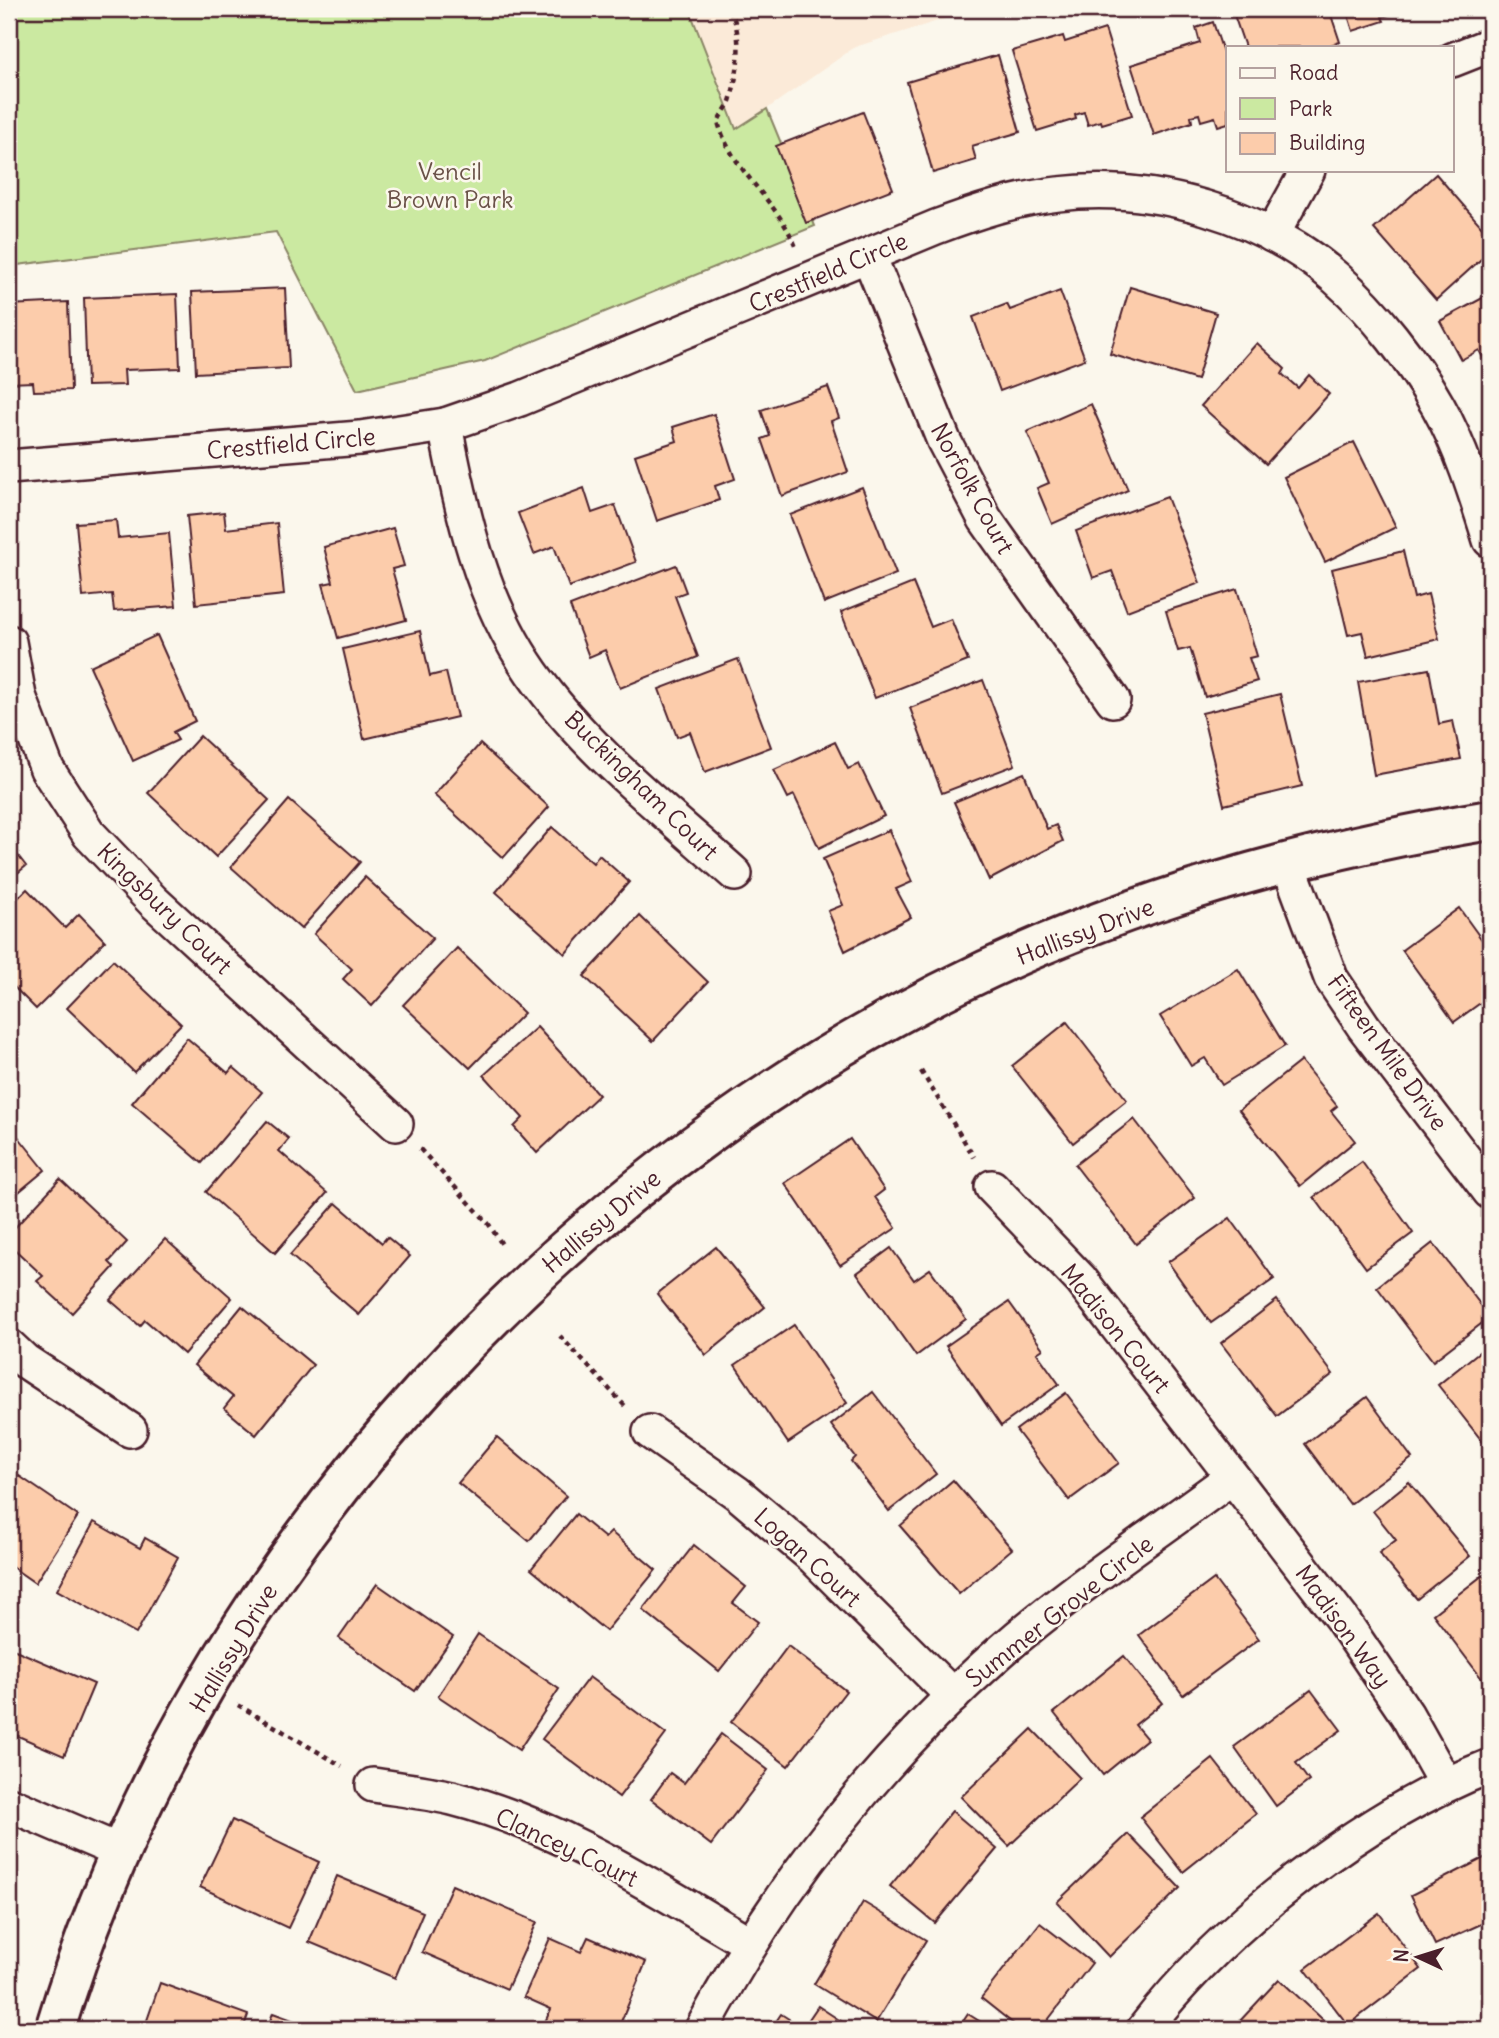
<svg xmlns="http://www.w3.org/2000/svg" width="1499" height="2038" viewBox="0 0 1499 2038" font-family="Delius,sans-serif">
  <style>
    .built { fill: #fbead8 }
    .green { fill: #cbe9a1; stroke: #8a8466; stroke-width: 2 }
    .building { fill: #fcccab; stroke: #4a1f2b; stroke-width: 2 }
    .lines { fill: none; stroke-linecap: round; stroke-linejoin: round }
    .minor-casing { stroke: #4a1f2b; stroke-width: 38 }
    .tertiary-casing { stroke: #4a1f2b; stroke-width: 44 }
    .path { stroke: #4a1f2b; stroke-width: 4.5; stroke-dasharray: 5 5; stroke-linecap: butt }
    .minor { stroke: #fbf7ec; stroke-width: 33 }
    .tertiary { stroke: #fbf7ec; stroke-width: 38 }
    .labels { text-anchor: middle; dominant-baseline: central; stroke-width: 5; stroke-linejoin: round; paint-order: stroke }
    .park-label { font-size: 24px; fill: #6a5248; stroke: #fbf7ec }
    .street-label { font-size: 24px; fill: #4a1f2b; stroke: #fbf7ec }
  </style>
  <rect width="100%" height="100%" fill="#fbf7ec"/>
  <filter id="ink" filterUnits="userSpaceOnUse"><feTurbulence type="fractalNoise" baseFrequency=".0143" numOctaves="2"/><feDisplacementMap in="SourceGraphic" scale="14" xChannelSelector="R" yChannelSelector="G"/><feConvolveMatrix kernelMatrix="1 2 1 2 8 2 1 2 1" color-interpolation-filters="sRGB"/></filter>
  <g filter="url(#ink)">
    <!-- built -->
    <polygon class="built" points="688,9 976,9 855,47 737,130"/>
    <!-- green -->
    <polygon class="green" points="9,9 689,9 736,129 767,109 815,226 485,361 357,390 276,232 9,266"/>
    <!-- building -->
    <g class="building">
      <polygon points="1232,9 1329,9 1340,42 1324,47 1245,47"/>
      <polygon points="1346,9 1395,9 1396,13 1382,17 1384,21 1353,31"/>
      <polygon points="1213,22 1228,67 1228,123 1218,126 1215,117 1201,121 1199,114 1191,116 1192,122 1154,135 1131,65 1200,43 1196,28"/>
      <polygon points="1105,29 1132,115 1102,124 1101,121 1088,125 1084,112 1075,115 1076,119 1037,131 1012,51 1063,36 1065,42"/>
      <polygon points="998,55 1020,132 972,146 976,160 933,173 907,82"/>
      <polygon points="863,112 893,189 806,223 776,146"/>
      <polygon points="1436,174 1490,236 1490,251 1436,300 1374,229"/>
      <polygon points="1130,287 1216,313 1197,380 1110,354"/>
      <polygon points="285,288 289,368 196,373 192,292"/>
      <polygon points="1060,291 1085,359 1000,391 973,317 1007,304 1010,310"/>
      <polygon points="177,294 180,368 124,370 125,385 87,386 84,298"/>
      <polygon points="1490,294 1490,371 1479,350 1461,360 1440,321"/>
      <polygon points="68,302 71,390 34,391 33,382 9,383 9,305"/>
      <polygon points="1257,343 1285,369 1282,374 1298,388 1309,375 1329,394 1266,464 1201,406"/>
      <polygon points="828,387 839,418 831,421 848,472 782,496 762,439 770,436 761,410"/>
      <polygon points="1091,404 1128,490 1052,524 1037,488 1049,483 1027,432"/>
      <polygon points="714,414 735,479 715,486 719,500 657,521 635,455 677,441 673,427"/>
      <polygon points="1354,442 1396,527 1325,562 1284,477"/>
      <polygon points="862,487 896,574 824,603 790,515"/>
      <polygon points="584,488 592,513 615,505 636,562 569,587 554,546 534,554 518,513"/>
      <polygon points="1167,497 1200,583 1127,611 1112,571 1093,578 1076,531"/>
      <polygon points="224,512 226,529 277,523 284,595 196,604 187,516"/>
      <polygon points="116,520 118,538 169,533 176,606 114,611 112,594 83,597 76,523"/>
      <polygon points="393,528 404,566 392,569 406,620 338,638 323,584 333,582 324,547"/>
      <polygon points="1403,551 1414,598 1428,594 1439,639 1368,656 1362,632 1348,635 1332,569"/>
      <polygon points="676,565 686,592 675,596 698,657 620,688 605,650 589,657 570,606"/>
      <polygon points="913,583 931,627 951,619 968,661 875,698 841,612"/>
      <polygon points="1237,589 1257,656 1249,658 1257,681 1205,697 1190,648 1178,651 1166,611"/>
      <polygon points="420,631 430,676 446,672 457,717 364,739 343,649"/>
      <polygon points="157,635 195,721 173,732 178,740 133,761 90,666"/>
      <polygon points="738,659 771,747 705,772 690,732 677,737 659,689"/>
      <polygon points="1429,669 1439,724 1453,721 1461,759 1374,775 1358,682"/>
      <polygon points="983,680 1015,765 942,793 910,708"/>
      <polygon points="1280,694 1302,786 1224,805 1202,713"/>
      <polygon points="200,736 269,800 216,857 148,793"/>
      <polygon points="835,742 848,769 859,764 884,816 819,848 794,795 788,798 774,770"/>
      <polygon points="480,744 549,807 503,858 434,795"/>
      <polygon points="1024,773 1047,829 1056,825 1063,841 989,880 954,802"/>
      <polygon points="289,800 360,862 301,929 231,867"/>
      <polygon points="552,827 593,863 599,855 629,882 565,954 496,892"/>
      <polygon points="889,830 912,882 896,889 911,917 845,951 828,911 843,905 823,859"/>
      <polygon points="9,844 26,866 9,880"/>
      <polygon points="365,877 433,938 372,1006 343,979 352,969 314,934"/>
      <polygon points="27,889 65,928 79,914 105,941 36,1009 9,982 9,907"/>
      <polygon points="1459,908 1490,951 1490,996 1454,1022 1402,950"/>
      <polygon points="640,916 708,982 653,1041 584,976"/>
      <polygon points="457,948 524,1013 470,1068 403,1005"/>
      <polygon points="113,960 181,1024 134,1072 67,1008"/>
      <polygon points="1238,969 1285,1046 1222,1085 1205,1058 1191,1066 1160,1016"/>
      <polygon points="1067,1022 1127,1100 1073,1143 1012,1066"/>
      <polygon points="537,1027 599,1095 537,1153 514,1127 523,1118 484,1075"/>
      <polygon points="187,1038 228,1073 233,1067 262,1092 202,1163 132,1103"/>
      <polygon points="1301,1061 1337,1106 1331,1111 1355,1141 1300,1186 1239,1110"/>
      <polygon points="1134,1119 1195,1198 1136,1244 1075,1165"/>
      <polygon points="267,1121 289,1139 279,1151 327,1193 275,1253 206,1192"/>
      <polygon points="9,1125 45,1170 9,1200"/>
      <polygon points="850,1139 884,1190 875,1197 896,1228 840,1265 785,1183"/>
      <polygon points="1362,1162 1413,1233 1366,1268 1314,1197"/>
      <polygon points="60,1179 127,1242 109,1262 114,1267 72,1313 37,1281 43,1276 9,1244 9,1234"/>
      <polygon points="336,1203 382,1243 387,1237 410,1256 359,1315 290,1255"/>
      <polygon points="1230,1218 1274,1279 1211,1323 1168,1262"/>
      <polygon points="165,1239 232,1298 184,1354 145,1320 140,1326 110,1300"/>
      <polygon points="1433,1243 1490,1317 1433,1361 1377,1287"/>
      <polygon points="716,1247 765,1307 706,1355 657,1294"/>
      <polygon points="891,1248 914,1280 930,1269 966,1319 916,1356 857,1273"/>
      <polygon points="1277,1300 1333,1374 1277,1416 1221,1343"/>
      <polygon points="1009,1302 1043,1349 1037,1353 1059,1384 1001,1426 946,1346"/>
      <polygon points="242,1306 313,1365 256,1435 224,1408 233,1397 194,1365"/>
      <polygon points="794,1325 847,1403 788,1443 735,1365"/>
      <polygon points="1490,1343 1490,1451 1438,1385"/>
      <polygon points="873,1392 936,1474 889,1511 851,1461 855,1457 831,1425"/>
      <polygon points="1066,1393 1119,1463 1069,1500 1016,1430"/>
      <polygon points="1367,1397 1412,1458 1350,1504 1305,1444"/>
      <polygon points="497,1437 566,1496 529,1541 458,1483"/>
      <polygon points="9,1469 78,1516 35,1583 9,1565"/>
      <polygon points="953,1480 1012,1549 959,1594 900,1526"/>
      <polygon points="1409,1482 1470,1556 1417,1599 1379,1553 1396,1540 1373,1511"/>
      <polygon points="576,1514 605,1538 611,1532 656,1570 606,1631 531,1569"/>
      <polygon points="94,1522 140,1548 145,1538 178,1557 136,1634 57,1590"/>
      <polygon points="694,1545 746,1587 733,1603 758,1622 719,1671 643,1610"/>
      <polygon points="1483,1575 1490,1584 1489,1688 1433,1614"/>
      <polygon points="1214,1579 1259,1639 1183,1695 1139,1635"/>
      <polygon points="377,1584 453,1637 415,1691 339,1638"/>
      <polygon points="478,1634 559,1689 519,1750 438,1696"/>
      <polygon points="788,1646 846,1691 788,1766 731,1722"/>
      <polygon points="13,1649 94,1684 64,1756 9,1732 9,1659"/>
      <polygon points="1124,1656 1162,1703 1135,1725 1147,1739 1103,1775 1054,1713"/>
      <polygon points="589,1677 666,1734 619,1797 542,1739"/>
      <polygon points="1311,1690 1341,1730 1296,1763 1309,1781 1276,1806 1234,1747"/>
      <polygon points="1032,1729 1080,1778 1009,1846 961,1797"/>
      <polygon points="721,1734 768,1770 711,1845 651,1799 670,1773 684,1783"/>
      <polygon points="1213,1759 1256,1814 1183,1872 1140,1817"/>
      <polygon points="952,1811 997,1849 935,1923 890,1886"/>
      <polygon points="232,1820 319,1862 288,1928 200,1887"/>
      <polygon points="1128,1834 1180,1888 1109,1957 1057,1902"/>
      <polygon points="1490,1855 1490,1920 1435,1945 1411,1895"/>
      <polygon points="337,1876 423,1912 395,1978 309,1942"/>
      <polygon points="452,1885 537,1922 507,1989 422,1952"/>
      <polygon points="863,1902 926,1940 876,2022 814,1984"/>
      <polygon points="1379,1913 1421,1969 1348,2025 1305,1969"/>
      <polygon points="1040,1923 1092,1963 1041,2029 1020,2029 981,1998"/>
      <polygon points="588,1937 646,1962 618,2029 562,2029 545,2022 551,2009 524,1997 550,1938 581,1952"/>
      <polygon points="1279,1979 1333,2029 1244,2029 1238,2023"/>
      <polygon points="160,1983 248,2015 243,2029 144,2029"/>
      <polygon points="818,2006 853,2029 771,2029 781,2014 803,2028"/>
      <polygon points="273,2013 317,2029 267,2029"/>
      <polygon points="968,2014 992,2029 958,2029"/>
    </g>
    <g class="lines">
      <!-- minor casing -->
      <g class="minor-casing">
        <g id="minor">
          <polyline points="1452,60 1490,45"/>
          <polyline points="1272,235 1308,170"/>
          <polyline points="869,256 944,441 985,519 1113,700"/>
          <path d="M 445,425 C 461,510 481,601 532,673 C 587,751 665,811 735,874"/>
          <path d="M 9,467 L 360,438 L 445,425 L 520,399 L 936,227 C 976,212 1015,199 1058,194 C 1153,182 1264,215 1336,278 C 1376,313 1412,360 1438,406 C 1461,447 1476,495 1490,540"/>
          <polyline points="9,642 19,696 47,769 89,834 153,901 396,1124"/>
          <polyline points="1288,863 1331,978 1364,1027 1490,1192"/>
          <polyline points="992,1187 1081,1280 1342,1619 1407,1715 1445,1783"/>
          <polyline points="9,1346 25,1361 130,1430"/>
          <polyline points="650,1432 737,1493 814,1558 953,1696"/>
          <path d="M 373,1785 C 399,1789 426,1792 452,1798 C 559,1825 655,1888 749,1943"/>
          <polyline points="9,1804 121,1852"/>
          <path d="M 702,2029 C 777,1887 879,1759 999,1653 C 1072,1589 1154,1535 1232,1477"/>
          <path d="M 1144,2029 C 1225,1923 1367,1814 1490,1766"/>
        </g>
      </g>
      <!-- tertiary casing -->
      <g class="tertiary-casing">
        <path id="tertiary" d="M 55,2029 C 198,1553 586,1139 1042,945 C 1184,885 1338,845 1490,820"/>
      </g>
      <!-- path -->
      <g class="path">
        <path d="M 730,9 C 743,35 739,70 731,98 C 729,107 721,113 718,122 C 732,172 776,198 796,247"/>
        <polyline points="921,1071 974,1157"/>
        <polyline points="420,1149 488,1223 503,1246"/>
        <polyline points="560,1336 625,1406"/>
        <polyline points="238,1705 342,1766"/>
      </g>
      <!-- minor -->
      <use href="#minor" class="minor"/>
      <!-- tertiary -->
      <use href="#tertiary" class="tertiary"/>
    </g>
  </g>
  <g class="labels">
    <!-- park labels -->
    <g class="park-label">
      <text x="450" y="171">Vencil<tspan x="450" dy="28">Brown Park</tspan></text>
    </g>
    <!-- street labels -->
    <g class="street-label">
      <text transform="translate(828 272) rotate(-23)">Crestfield Circle</text>
      <text transform="translate(291 443) rotate(-5)">Crestfield Circle</text>
      <text transform="translate(973 488) rotate(61)">Norfolk Court</text>
      <text transform="translate(642 785) rotate(44)">Buckingham Court</text>
      <text transform="translate(165 908) rotate(44)">Kingsbury Court</text>
      <text transform="translate(1085 931) rotate(-21)">Hallissy Drive</text>
      <text transform="translate(1388 1052) rotate(54)">Fifteen Mile Drive</text>
      <text transform="translate(601 1221) rotate(-40)">Hallissy Drive</text>
      <text transform="translate(1116 1328) rotate(51)">Madison Court</text>
      <text transform="translate(808 1557) rotate(42)">Logan Court</text>
      <text transform="translate(1059 1611) rotate(-38)">Summer Grove Circle</text>
      <text transform="translate(1344 1626) rotate(54)">Madison Way</text>
      <text transform="translate(233 1648) rotate(-59)">Hallissy Drive</text>
      <text transform="translate(567 1847) rotate(25)">Clancey Court</text>
    </g>
  </g>
  <!-- margin -->
  <rect width="1499" height="2038" fill="none" stroke="#fbf7ec" stroke-width="35"/>
  <rect x="18" y="18" width="1464" height="2003" fill="none" stroke="#4a1f2b" stroke-width="2.5" filter="url(#ink)"/>
  <!-- legend -->
  <rect x="1226" y="46" width="228" height="126" fill="#fbf7ec" stroke="#b4a19f" stroke-width="2"/>
  <rect x="1240" y="68" width="35" height="10" fill="#fbf7ec" stroke="#b4a19f" stroke-width="2"/>
  <text x="1289" y="80" font-size="21" fill="#4a1f2b">Road</text>
  <rect x="1240" y="98" width="35" height="21" fill="#cbe9a1" stroke="#b4a19f" stroke-width="2"/>
  <text x="1289" y="116" font-size="21" fill="#4a1f2b">Park</text>
  <rect x="1240" y="133" width="35" height="21" fill="#fcccab" stroke="#b4a19f" stroke-width="2"/>
  <text x="1289" y="150" font-size="21" fill="#4a1f2b">Building</text>
  <!-- north arrow -->
  <g transform="translate(1418 1957) rotate(274)" stroke="#fbf7ec" stroke-width="5" paint-order="stroke">
  <path d="M0-5L12 26L0 18L-12 26Z" fill="#4a1f2b"/>
  <text y="-10" font-size="19" font-weight="bold" text-anchor="middle" fill="#4a1f2b">N</text>
  </g>
</svg>
